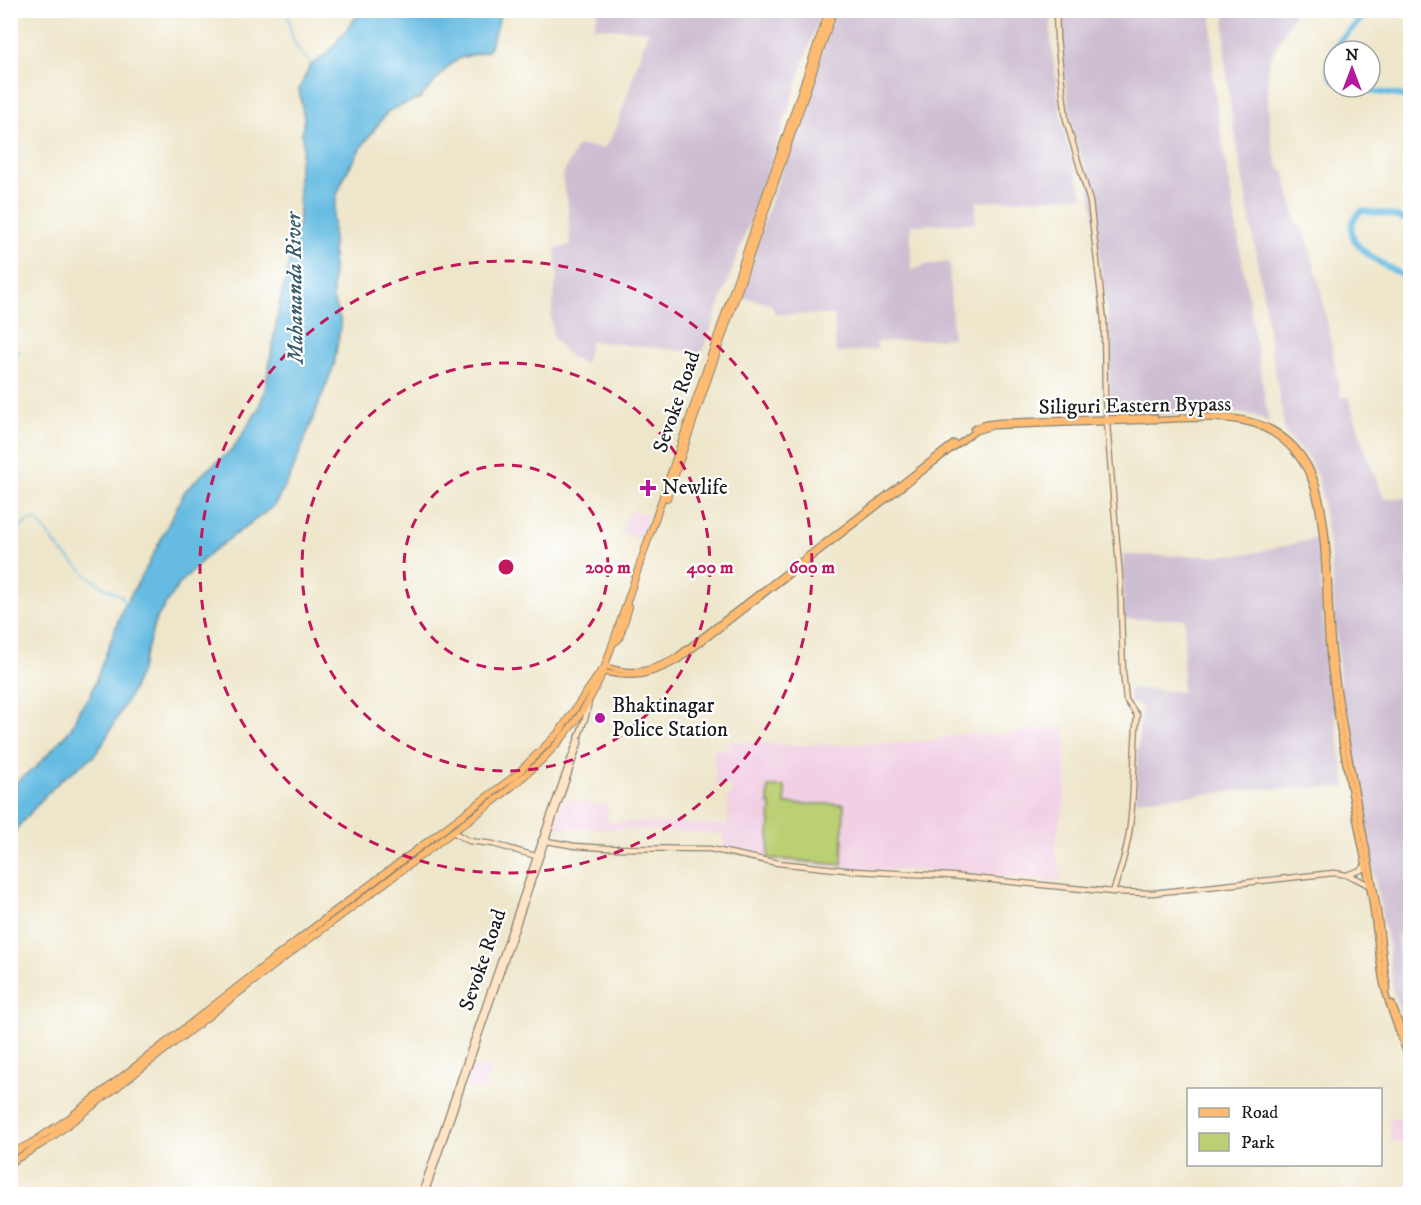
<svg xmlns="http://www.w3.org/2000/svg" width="1421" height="1205" viewBox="0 0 1421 1205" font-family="'IM FELL DW Pica',serif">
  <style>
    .built { fill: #f1d0e4 }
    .industrial { fill: #cebed1 }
    .green { fill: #bbd074; stroke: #6c7648; stroke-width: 1.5 }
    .water { fill: #65bbe2; stroke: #406c7f; stroke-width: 1.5 }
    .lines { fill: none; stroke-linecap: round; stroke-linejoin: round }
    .stream { stroke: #65bbe2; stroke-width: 1.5 }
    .river { stroke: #65bbe2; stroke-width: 6 }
    .secondary-casing { stroke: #858173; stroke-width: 7 }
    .primary-casing { stroke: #858173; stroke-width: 7 }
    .highway-casing { stroke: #858173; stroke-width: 8 }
    .secondary { stroke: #ffe4c6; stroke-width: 4.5 }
    .primary { stroke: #febb71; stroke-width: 4.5 }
    .highway { stroke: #febb71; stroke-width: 6 }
    .ring { fill: none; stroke: #c2185b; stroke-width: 3; stroke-dasharray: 10 8 }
    .poi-dot { fill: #b5179e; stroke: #fff; stroke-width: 2 }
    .labels { text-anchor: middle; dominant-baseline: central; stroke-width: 4.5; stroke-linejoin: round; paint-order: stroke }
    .street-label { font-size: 21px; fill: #1c1c1c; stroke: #fff }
    .poi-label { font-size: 21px; fill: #1c1c1c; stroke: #fff; text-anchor: start }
    .water-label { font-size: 22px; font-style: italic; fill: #395c6b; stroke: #fff }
    .centre { fill: #c2185b; stroke: #fff; stroke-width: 3 }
    .ring-label { font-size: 18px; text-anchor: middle; font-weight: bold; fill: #c2185b; stroke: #fff; stroke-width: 4.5; stroke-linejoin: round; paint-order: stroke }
  </style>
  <rect width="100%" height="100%" fill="#fff"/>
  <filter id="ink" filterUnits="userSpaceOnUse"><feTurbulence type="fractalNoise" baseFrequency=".0167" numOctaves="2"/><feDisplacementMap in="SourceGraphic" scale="12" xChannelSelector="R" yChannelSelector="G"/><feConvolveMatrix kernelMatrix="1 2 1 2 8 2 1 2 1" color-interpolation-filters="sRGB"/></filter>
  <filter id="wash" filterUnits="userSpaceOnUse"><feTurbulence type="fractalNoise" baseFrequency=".008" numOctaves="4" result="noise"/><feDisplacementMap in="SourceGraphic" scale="24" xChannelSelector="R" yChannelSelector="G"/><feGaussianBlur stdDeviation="1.35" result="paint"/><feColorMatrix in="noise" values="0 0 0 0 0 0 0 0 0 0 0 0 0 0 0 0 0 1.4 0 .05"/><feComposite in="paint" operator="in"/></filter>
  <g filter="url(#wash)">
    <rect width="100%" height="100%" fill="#eee6ca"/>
    <!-- built -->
    <g class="built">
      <polygon points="630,511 648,514 640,539 621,532"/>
      <polygon points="1065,727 1066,780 1064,807 1059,824 1055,852 1062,876 1062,881 933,871 865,869 774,861 724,848 724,834 633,829 556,828 565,800 608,805 607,821 728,825 728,797 731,793 731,786 716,786 714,750 729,749 729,741 790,745 903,743 926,741 962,734 996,735"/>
      <polygon points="472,1067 490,1069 483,1091 466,1088"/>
      <polygon points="1389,1119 1410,1119 1410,1142 1391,1142"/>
    </g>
    <!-- industrial -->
    <g class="industrial">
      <polygon points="598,11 821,11 767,174 702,353 591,341 585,364 570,357 553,338 551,318 557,275 555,249 570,245 568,205 562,177 577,146 604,148 615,132 648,31 594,27"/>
      <polygon points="835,11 1051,11 1051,42 1059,105 1064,134 1083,196 977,202 975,223 911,225 911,271 925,265 949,262 953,338 877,342 877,349 836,353 834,315 775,314 771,304 739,297"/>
      <polygon points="1060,11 1212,11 1213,79 1219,122 1269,422 1256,416 1223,411 1110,418 1108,318 1088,173 1074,138 1064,73"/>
      <polygon points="1225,11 1293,11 1293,15 1269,61 1267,91 1271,137 1277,164 1285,174 1296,221 1305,232 1321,289 1341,397 1349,397 1364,448 1384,498 1409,498 1410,554 1406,576 1410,582 1410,931 1397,935 1402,984 1406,1007 1410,1007 1410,1043 1393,991 1388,946 1359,798 1340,682 1330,551 1319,480 1308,458 1285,433 1258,265 1231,111 1225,59"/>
      <polygon points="1318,538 1325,648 1346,787 1262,789 1136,800 1137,755 1142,707 1130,702 1129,688 1182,692 1185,619 1123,619 1123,555 1213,556 1253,553"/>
    </g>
    <!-- green -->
    <polygon class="green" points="768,787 785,787 785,804 844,804 842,865 768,858 771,804 768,804"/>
    <!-- water -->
    <polygon class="water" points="361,11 500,11 498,24 488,51 460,58 449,66 420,98 388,111 360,149 346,173 337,195 333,218 333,299 341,322 334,365 291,475 274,506 210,553 180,583 156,619 140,673 132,691 102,745 94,756 61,780 43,798 11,835 11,786 35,768 71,729 79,710 90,696 123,608 147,567 185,491 209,468 232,450 258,410 265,390 280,302 299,221 299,166 303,147 302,133 304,118 299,89 310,66 328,53"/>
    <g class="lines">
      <!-- stream -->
      <g class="stream">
        <path d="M 288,10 C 290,36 293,48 313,64"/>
        <polyline points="10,298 11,293"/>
        <polyline points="10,343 12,347 19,352 10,363"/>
        <path d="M 10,541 C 19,533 22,519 37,520 L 60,550 L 86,574 L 102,586 L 123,597 L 124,607"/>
      </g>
      <!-- river -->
      <g class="river">
        <path d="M 1334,80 C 1313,56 1356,27 1370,10"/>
        <polyline points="1345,87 1410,97"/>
        <path d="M 1410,221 L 1387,214 L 1362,211 C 1356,215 1353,219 1352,226 C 1347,251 1393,268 1410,280"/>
      </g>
    </g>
  </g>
  <g filter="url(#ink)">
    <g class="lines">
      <!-- secondary casing -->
      <g class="secondary-casing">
        <g id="secondary">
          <path d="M 1056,10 L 1057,38 L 1066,120 L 1090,202 L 1104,321 L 1105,400 L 1120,578 L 1123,671 L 1126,700 L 1137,715 C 1133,754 1135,794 1129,833 C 1126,853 1120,872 1113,892"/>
          <polyline points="453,832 469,841 493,844 536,856"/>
          <path d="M 541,840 L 575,846 L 606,848 L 710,849 L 778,863 L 855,871 L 951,876 L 1113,892 L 1153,893 L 1333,873 C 1349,874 1359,879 1371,887"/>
          <polyline points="1349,874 1361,870 1367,864"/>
          <polyline points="421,1194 549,819 586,716 589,701"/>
          <polyline points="425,1194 579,743 579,737"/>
        </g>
      </g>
      <!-- primary casing -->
      <g class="primary-casing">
        <g id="primary">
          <path d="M 1182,417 C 1224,416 1264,414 1295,447 C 1305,458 1313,473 1317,487 C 1333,543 1326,605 1334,662 C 1344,742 1362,820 1376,899 C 1381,929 1383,959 1388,989"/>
          <polyline points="973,429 984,424 1000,422 1155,417"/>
          <path d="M 605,666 C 631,676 651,671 675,658 L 954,443"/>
          <path d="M 603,672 C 634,679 649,676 677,661 L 958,444 L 976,431 L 993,426 C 1040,424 1088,423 1135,421 C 1168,420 1231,413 1261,427 C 1287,439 1306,461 1314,489 C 1329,545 1323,606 1330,663 C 1339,738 1355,812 1369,885 C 1375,916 1377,948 1382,979 C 1388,1008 1401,1036 1410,1064"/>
          <polyline points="1392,1003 1410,1052"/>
        </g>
      </g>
      <!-- highway casing -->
      <g class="highway-casing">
        <g id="highway">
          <polyline points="667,498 834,10"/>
          <polyline points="614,643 619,639 629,607"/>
          <polyline points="10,1154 33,1142 69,1118 331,914 516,775 559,732 601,671"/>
          <path d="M 10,1163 L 48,1140 C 132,1077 214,1011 297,948 C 345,913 392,878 439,842 C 505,793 576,746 605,666 L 829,10"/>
        </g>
      </g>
      <!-- secondary -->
      <use href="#secondary" class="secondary"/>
      <!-- primary -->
      <use href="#primary" class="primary"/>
      <!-- highway -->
      <use href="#highway" class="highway"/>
    </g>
  </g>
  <!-- distance rings -->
  <g class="ring">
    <circle cx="506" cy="567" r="102"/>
    <circle cx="506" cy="567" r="204"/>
    <circle cx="506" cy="567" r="306"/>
  </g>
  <!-- markers -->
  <g class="poi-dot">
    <path d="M645 479h6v6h6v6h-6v6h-6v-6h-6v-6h6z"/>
    <circle cx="600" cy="718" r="6"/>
  </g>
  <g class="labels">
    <!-- street labels -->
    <g class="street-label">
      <text transform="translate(677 402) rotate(-71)">Sevoke Road</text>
      <text transform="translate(1135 406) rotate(-1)">Siliguri Eastern Bypass</text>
      <text transform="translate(483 960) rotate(-71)">Sevoke Road</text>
    </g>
    <!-- poi labels -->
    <g class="poi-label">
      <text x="662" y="488">Newlife</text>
      <text x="612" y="706">Bhaktinagar<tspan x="612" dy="24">Police Station</tspan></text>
    </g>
    <!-- water labels -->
    <g class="water-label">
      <text transform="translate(295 288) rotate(-91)">Mahananda River</text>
    </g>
  </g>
  <circle cx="506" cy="567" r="9" class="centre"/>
  <g class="ring-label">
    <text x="608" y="573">200 m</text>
    <text x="710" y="573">400 m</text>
    <text x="812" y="573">600 m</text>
  </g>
  <!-- margin -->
  <rect width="1421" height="1205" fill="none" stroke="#fff" stroke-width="36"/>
  <!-- legend -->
  <rect x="1187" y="1088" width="195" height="78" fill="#ffffff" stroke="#a4a4a4" stroke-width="1.5"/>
  <rect x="1199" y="1108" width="30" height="9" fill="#febb71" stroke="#a4a4a4" stroke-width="1.5"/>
  <text x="1241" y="1118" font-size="18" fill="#1c1c1c">Road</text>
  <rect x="1199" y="1133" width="30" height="18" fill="#bbd074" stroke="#a4a4a4" stroke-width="1.5"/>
  <text x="1241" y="1148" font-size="18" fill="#1c1c1c">Park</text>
  <!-- north arrow -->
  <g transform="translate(1352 69)"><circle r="28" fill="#ffffff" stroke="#a4a4a4" stroke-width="1.5"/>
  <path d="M0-4.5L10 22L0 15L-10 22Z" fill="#b5179e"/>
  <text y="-9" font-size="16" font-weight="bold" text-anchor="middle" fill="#1c1c1c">N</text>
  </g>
</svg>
